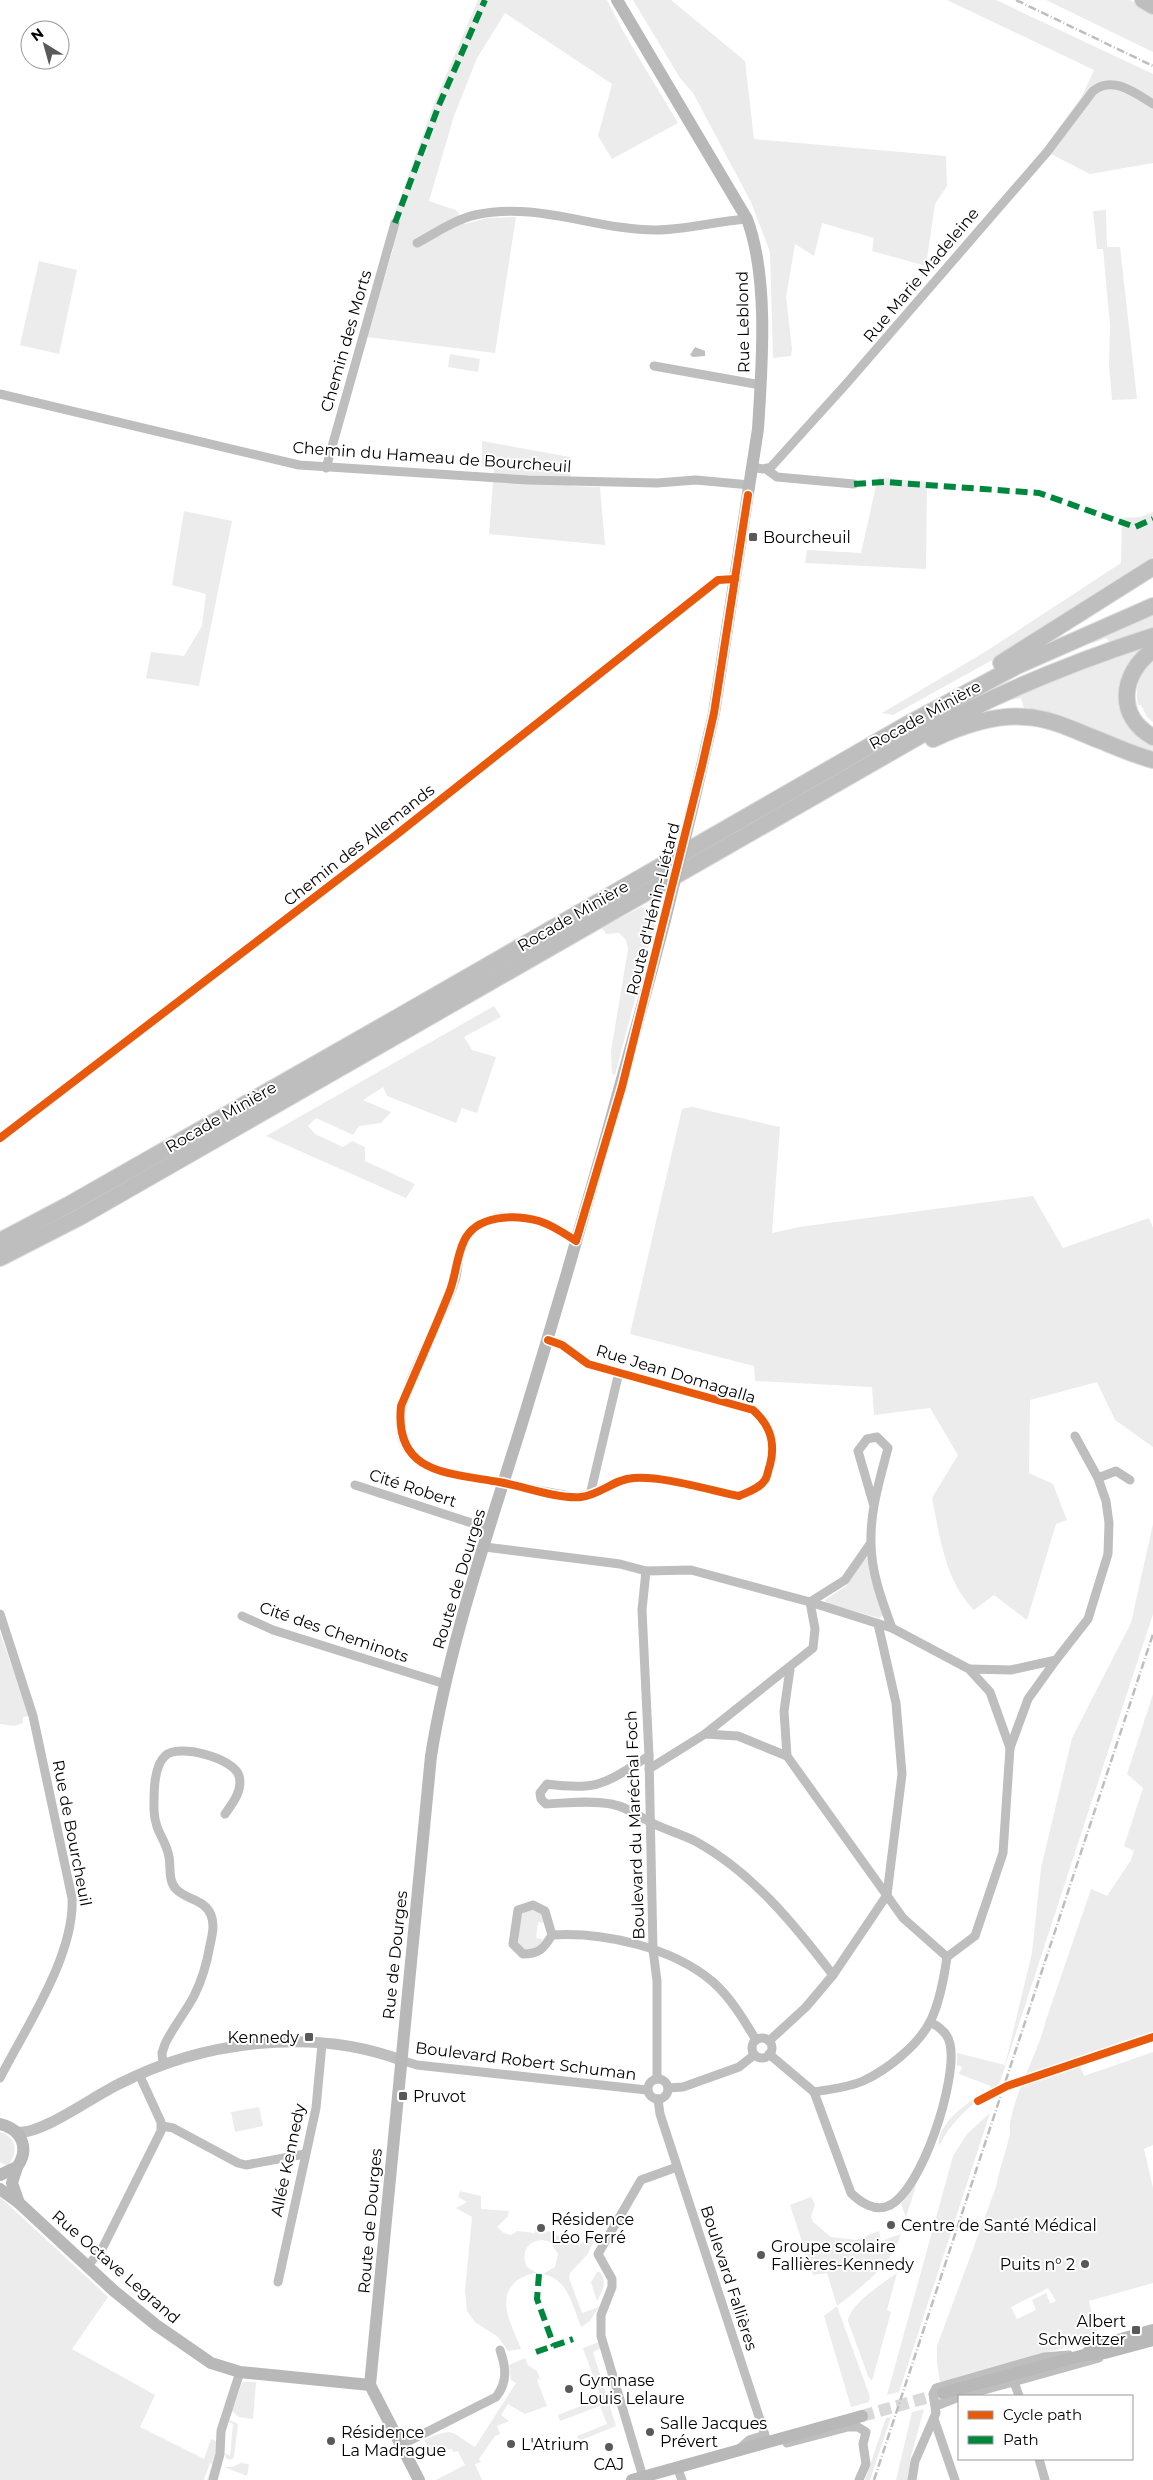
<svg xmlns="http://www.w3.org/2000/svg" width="1153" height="2480" viewBox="0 0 1153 2480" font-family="Montserrat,sans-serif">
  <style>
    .green { fill: #ececec; fill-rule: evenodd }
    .water { fill: #bfbfbf }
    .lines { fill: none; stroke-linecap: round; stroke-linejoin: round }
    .secondary-tunnel { stroke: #d9d9d9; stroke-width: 12; stroke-dasharray: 12 6; stroke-linecap: butt }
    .motorway-casing { stroke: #dbdbdb; stroke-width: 18 }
    .minor { stroke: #bebebe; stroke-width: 9 }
    .tertiary { stroke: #bebebe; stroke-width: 11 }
    .secondary { stroke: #b8b8b8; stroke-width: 12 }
    .motorway { stroke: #bebebe; stroke-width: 16 }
    .rail { stroke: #bebebe; stroke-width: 2.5; stroke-dasharray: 8 2.5 1 2.5; stroke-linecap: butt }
    .secondary-bridge { stroke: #b8b8b8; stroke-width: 12 }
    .quiet { stroke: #00873e; stroke-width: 6; stroke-dasharray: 12 6; stroke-linecap: butt }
    .cycleway-casing { stroke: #fff; stroke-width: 11 }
    .cycleway { stroke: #e8590c; stroke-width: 8 }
    .poi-dot { fill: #595959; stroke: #fff; stroke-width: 2 }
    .labels { text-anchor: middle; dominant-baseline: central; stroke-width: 4; stroke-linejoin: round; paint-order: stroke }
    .street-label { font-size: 16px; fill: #000; stroke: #fff }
    .poi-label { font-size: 16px; fill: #000; stroke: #fff; text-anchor: start }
  </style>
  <rect width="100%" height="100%" fill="#fff"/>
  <!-- green -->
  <g class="green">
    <polygon points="478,0 607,0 624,33 678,123 612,159 598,136 612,84 505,13 477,58 454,116 429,201 456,210 465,224 488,218 516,217 495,353 367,337 393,249 388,232 435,101"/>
    <polygon points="633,0 671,0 745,61 754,139 946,156 947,186 935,204 926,266 872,251 874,238 822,223 814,256 795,244 786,297 792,349 791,356 773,358 770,252 751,202 693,93 680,78"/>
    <polygon points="947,0 996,0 1153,74 1153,163 1090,174 1043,150 1082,96 1094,70"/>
    <polygon points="1046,0 1130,0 1153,13 1153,52"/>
    <polygon points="1106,210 1107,247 1120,247 1137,399 1112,400 1109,364 1110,325 1103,249 1097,249 1093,211"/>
    <polygon points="39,261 77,270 59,354 20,345"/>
    <polygon points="450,354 480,359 478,372 448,367"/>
    <polygon points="482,441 570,457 571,486 600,487 605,545 489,534 494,469 482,467"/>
    <polygon points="878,477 927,482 926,569 805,563 807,550 861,553"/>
    <polygon points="184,511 232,521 199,686 146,678 151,652 184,656 202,626 206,594 172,585"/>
    <polygon points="1153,512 1153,557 996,658 893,715 882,713 985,652 1121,563 1122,518 1140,517"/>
    <polygon points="1153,612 1153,629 1110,642 1106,638 1093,643 1092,640"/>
    <path d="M 1143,646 L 1144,651 L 1122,692 L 1153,742 L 1153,751 C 1108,745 1069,713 1024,708 L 1021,698 L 1011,700 L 1047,681 Z"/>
    <path d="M 1153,661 L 1153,722 L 1147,717 L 1141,705 L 1138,705 C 1135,688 1138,671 1153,661 Z"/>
    <polygon points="641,907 657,915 615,1075 612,1074 611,1051 628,949 626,940 619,933 606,934 602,928"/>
    <polygon points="494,1006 501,1017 464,1037 472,1050 496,1057 477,1113 462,1108 456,1123 387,1096 383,1087 363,1100 391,1112 381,1123 359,1126 353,1135 316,1118 308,1126 315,1134 343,1147 352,1141 365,1147 365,1161 415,1184 406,1198 266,1136"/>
    <path d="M 692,1107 L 780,1127 L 772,1233 L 799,1227 L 1033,1196 L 1063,1248 L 1149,1218 L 1153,1228 L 1153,1447 L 1115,1420 L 1097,1382 L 1030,1400 L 1029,1473 L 1053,1484 L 1067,1520 L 1056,1524 L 1027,1620 L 994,1595 L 974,1610 C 945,1581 940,1537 932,1498 L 958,1455 L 930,1408 L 874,1415 L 872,1387 L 755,1381 L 754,1366 L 630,1334 L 682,1109 Z"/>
    <path d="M 1153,1524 L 1153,1614 L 998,2088 C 972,2102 952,2120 939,2146 C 935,2125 971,2098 989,2091 L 991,2086 L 959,2074 L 962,2067 L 957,2065 L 957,2053 L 1005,2065 L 1032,1953 L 1041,1868 L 1072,1738 L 1131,1623 Z"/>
    <polygon points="864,1558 867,1558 870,1560 884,1615 879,1618 827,1604 825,1600 846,1586"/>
    <polygon points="0,1633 30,1716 23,1717 23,1723 14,1726 0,1724"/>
    <path d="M 1153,1694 L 1153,2034 L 1078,2060 L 1084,2076 L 1153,2052 L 1153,2145 L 1144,2149 L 1153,2188 L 1153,2283 L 1089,2301 L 1098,2338 L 940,2383 L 937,2363 L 937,2346 L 996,2187 C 999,2170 1005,2154 1009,2138 C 1011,2133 1009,2128 1010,2123 C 1016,2088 1038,2054 1046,2020 L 1091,1889 L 1107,1896 L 1131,1860 L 1134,1851 L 1124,1846 L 1143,1788 L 1127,1774 ZM 1048,2288 L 1056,2301 L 1049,2304 L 1050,2303 L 1046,2293 L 1032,2300 L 1036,2310 L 1017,2319 L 1011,2307 Z"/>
    <path d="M 533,1908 C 539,1911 544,1915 544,1923 L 538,1922 L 536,1938 L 543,1939 L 539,1947 L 528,1951 L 517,1945 C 518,1926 512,1915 533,1908 Z"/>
    <polygon points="259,2107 263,2126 235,2132 231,2112"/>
    <polygon points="990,2113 899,2392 887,2395 953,2156 967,2134"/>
    <path d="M 0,2132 C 17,2137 19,2154 7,2166 L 0,2162 Z"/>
    <polygon points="915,2185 916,2186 906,2217 901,2204"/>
    <path d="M 460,2191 L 481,2196 L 481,2209 L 509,2211 L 508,2216 L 497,2227 L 504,2233 L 511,2235 L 517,2231 L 535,2233 L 535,2230 L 552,2232 L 552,2235 L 570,2237 L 578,2245 L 590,2238 L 594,2242 L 587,2255 L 570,2273 L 569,2278 L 582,2313 L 599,2307 L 590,2321 L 581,2327 C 572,2305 569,2280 543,2274 L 555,2267 L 558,2254 L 550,2242 C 533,2235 518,2250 527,2267 L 537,2273 C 529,2273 520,2278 515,2282 C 495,2300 514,2329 521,2349 L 508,2351 L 498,2337 L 475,2322 L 467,2311 L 465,2291 L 472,2217 L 456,2208 L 467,2202 L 458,2197 Z"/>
    <polygon points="0,2197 108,2297 72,2349 155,2395 140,2427 204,2459 211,2439 216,2441 217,2453 209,2480 207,2480 212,2464 210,2463 204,2480 0,2480"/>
    <path d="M 811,2197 L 815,2204 L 811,2217 L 813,2222 L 831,2237 L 856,2240 L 879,2231 L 881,2241 L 901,2234 C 891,2266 862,2286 837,2306 L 870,2397 L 869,2402 L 851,2407 L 824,2316 L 837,2306 L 827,2273 L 813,2275 L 790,2205 Z"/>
    <path d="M 597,2272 L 600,2272 C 608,2283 602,2291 597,2301 L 591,2282 Z"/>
    <path d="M 897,2273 L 887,2310 L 891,2312 L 872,2381 L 868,2376 L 848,2321 C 849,2305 884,2282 897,2273 Z"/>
    <polygon points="599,2342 601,2348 593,2352 616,2426 579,2441 577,2436 607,2424 600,2406 560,2421 558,2415 601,2398 583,2348"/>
    <path d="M 525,2358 L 528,2365 L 537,2371 L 540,2379 L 537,2380 L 547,2406 L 525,2414 L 508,2404 L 501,2415 L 509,2421 L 497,2426 L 500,2434 L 495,2436 L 479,2459 L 481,2462 L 475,2464 L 482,2480 L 436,2480 L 465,2465 L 458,2451 L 453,2452 L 452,2449 L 441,2450 L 433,2457 L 424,2440 C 455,2427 449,2431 475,2447 L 516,2383 L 511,2380 L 509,2365 Z"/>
    <polygon points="245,2382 256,2382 253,2419 239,2417 232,2411 242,2383"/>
    <polygon points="924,2409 910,2460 908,2480 896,2480 912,2412"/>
    <polygon points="891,2417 870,2480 865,2480 886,2418"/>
    <polygon points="230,2420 238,2424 234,2457 231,2460 226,2458 225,2453 230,2456 233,2424 228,2422"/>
    <polygon points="241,2463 249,2464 247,2476 224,2467 232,2467"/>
  </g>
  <!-- water -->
  <polygon class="water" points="695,347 705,351 705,356 693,357 690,355"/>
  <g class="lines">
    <!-- secondary-tunnel -->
    <polyline class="secondary-tunnel" points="862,2416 943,2393"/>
    <!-- motorway casing -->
    <g class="motorway-casing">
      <g id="motorway">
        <polyline points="1143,0 1153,6"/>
        <path d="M 1153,650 C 1121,673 1115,716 1153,737"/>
        <polyline points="1001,663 1153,567"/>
        <path d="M 933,739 C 961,726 994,714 1026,717 C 1050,718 1076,731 1099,740 C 1117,747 1134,755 1153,760"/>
        <polyline points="0,1241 70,1204 405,1013 906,725 1017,666 1153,606"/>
        <path d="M 0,1258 L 80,1217 L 930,730 C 1002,691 1075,661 1153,636"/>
      </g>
    </g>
    <!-- minor -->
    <g class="minor">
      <path d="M 417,243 C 436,233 454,220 475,215 C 537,201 595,230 656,230 C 686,230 717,221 747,219"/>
      <polyline points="654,366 761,385"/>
      <polyline points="0,394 299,465 528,480 657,483 696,480 750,485"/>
      <path d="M 752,467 L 763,469 L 771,467 L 847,383 L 1047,152 L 1093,91 C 1113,75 1135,93 1153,104"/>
      <polyline points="326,468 395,223"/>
      <polyline points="766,469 777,477 854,484"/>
      <polyline points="0,1138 396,835 718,580 735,579"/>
      <path d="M 548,1340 L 562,1345 L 588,1364 L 753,1410 C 770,1425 776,1442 770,1465 C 768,1469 768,1476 765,1480 C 760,1488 748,1492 739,1496 C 710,1490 661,1474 632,1478 C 611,1481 595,1496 574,1497 L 443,1472 C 423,1464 405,1456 401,1433 C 393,1393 445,1319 456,1277 C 459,1265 458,1252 464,1240 C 468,1234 474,1228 480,1224 C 512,1206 549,1223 576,1241"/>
      <polyline points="1098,1478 1116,1471 1130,1480"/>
      <polyline points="355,1485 490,1529"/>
      <polyline points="590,1495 619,1372"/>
      <path d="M 874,1506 L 858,1451 L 867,1439 L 877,1437 L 888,1448 C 880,1479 870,1510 871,1543 C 871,1572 882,1601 892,1628"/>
      <polyline points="485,1547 620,1564 646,1571 691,1570 810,1602 892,1628 969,1669 990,1692 1010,1748"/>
      <polyline points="646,1571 642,1610 649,1756 653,1950 657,1981 657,2079"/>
      <path d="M 0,1614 L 33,1716 L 72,1898 C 75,1955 26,2027 0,2078"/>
      <polyline points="242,1616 273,1630 445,1684"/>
      <polyline points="969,1669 1011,1670 1056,1660 1088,1619 1108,1554 1109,1523 1106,1501 1098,1478 1075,1436"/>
      <polyline points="705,1734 738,1736 787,1756"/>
      <path d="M 649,1756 C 605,1783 600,1791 547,1784 L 540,1793 L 541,1799 L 546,1804 C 568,1803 590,1800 611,1804 C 628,1807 638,1816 652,1823 C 666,1830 681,1834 695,1841 C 752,1872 794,1924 833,1975"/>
      <polyline points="649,1769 705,1734 813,1648 815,1629 810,1602 845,1580 870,1544"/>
      <path d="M 552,1935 C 544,1948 540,1954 523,1954 L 513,1944 L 518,1910 L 533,1905 L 545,1911 L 552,1935 C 604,1932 672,1947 713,1982 C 731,1998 744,2020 756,2040"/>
      <polyline points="947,1957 975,1936 1003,1853 1010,1748 1028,1699 1056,1660"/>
      <circle cx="762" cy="2048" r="10"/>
      <polyline points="769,2041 806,2007 833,1975 887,1895 902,1774 896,1703 878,1624"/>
      <path d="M 769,2054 L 814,2092 C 831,2089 847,2088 863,2081 C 887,2070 919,2045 931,2020 C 940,2001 944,1978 947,1957 L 903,1918 L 787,1756 L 784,1711 L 790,1669"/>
      <polyline points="401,2060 417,2065 647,2090"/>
      <path d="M 163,2065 L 162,2053 L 165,2044 C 173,2027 185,2013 194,1996 C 202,1980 207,1963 210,1945 C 212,1936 215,1925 211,1915 C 205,1899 186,1900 176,1889 C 168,1881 171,1867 169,1857 C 166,1839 155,1833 154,1810 C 154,1795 153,1767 165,1756 C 178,1743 234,1758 239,1776 C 243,1790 233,1803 225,1814"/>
      <circle cx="658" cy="2089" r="10"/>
      <polyline points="668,2088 683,2087 739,2067 754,2055"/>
      <path d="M 814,2092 L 851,2193 C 860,2202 875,2212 888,2206 C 922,2192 958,2078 950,2044 C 948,2033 940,2027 930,2022"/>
      <polyline points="658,2099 660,2114 765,2435 749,2440 739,2449"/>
      <polyline points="162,2126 173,2128 238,2163 246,2165 305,2154"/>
      <polyline points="87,2267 103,2247 161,2131 161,2122 139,2074"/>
      <polyline points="278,2282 316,2108 322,2044"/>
      <polyline points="1014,2382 1019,2396"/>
      <polyline points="962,2396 1099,2358"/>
      <polyline points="936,2406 959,2397"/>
      <polyline points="934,2419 955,2480"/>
      <polyline points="787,2443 848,2427 858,2427 866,2432 863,2444 866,2464 859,2480"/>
      <path d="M 401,2445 L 496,2397 C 508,2382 506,2367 500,2350"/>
      <polyline points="1039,2459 1045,2480"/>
      <polyline points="677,2467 682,2480"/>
      <polyline points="643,2477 601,2336 601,2315 612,2287 612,2279 598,2254 641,2180 677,2167"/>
      <polyline points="213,2480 220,2454 221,2431 240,2372"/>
      <polyline points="912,2480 915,2461 936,2413 933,2394 936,2388 1044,2357 1069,2355"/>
    </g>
    <!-- tertiary -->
    <path class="tertiary" d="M 17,2132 C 40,2136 95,2095 119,2084 C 202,2041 312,2027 401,2060"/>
    <!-- secondary -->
    <g class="secondary">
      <path d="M 617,0 L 747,219 C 769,278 762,365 758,429 L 714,713 L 693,805"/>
      <path d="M 0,2124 C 22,2129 30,2149 17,2167 L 0,2175"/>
      <polyline points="17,2167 12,2183 19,2203"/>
      <polyline points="0,2189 19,2203 113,2290 156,2325 211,2363 240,2372 370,2385"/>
      <polyline points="1088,2352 1104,2344 1153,2330"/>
      <path d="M 370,2385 L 431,1756 C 450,1637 492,1522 527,1407 C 576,1246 622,1084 665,920"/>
      <polyline points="370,2385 419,2480"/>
      <polyline points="943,2393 1084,2355 1105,2353 1153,2340"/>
      <polyline points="632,2480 862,2416"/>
    </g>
    <!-- motorway -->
    <use href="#motorway" class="motorway"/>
    <!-- rail -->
    <g class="rail">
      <polyline points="1016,0 1153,66"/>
      <polyline points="874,2480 1153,1634"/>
    </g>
    <!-- secondary-bridge -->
    <polyline class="secondary-bridge" points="665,920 693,805"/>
    <!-- quiet -->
    <g class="quiet">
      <polyline points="395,223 439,105 485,0"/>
      <polyline points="854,484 885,482 1039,493 1135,527 1153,519"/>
      <polyline points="539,2274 537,2299 554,2346"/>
      <polyline points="536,2352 573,2339"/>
    </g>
    <!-- cycleway casing -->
    <g class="cycleway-casing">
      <g id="cycleway">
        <polyline points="0,1138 396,835 718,580 735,579"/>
        <path d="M 548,1340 L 562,1345 L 588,1364 L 753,1410 C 770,1425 776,1442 770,1465 C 768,1469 768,1476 765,1480 C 760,1488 748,1492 739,1496 C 709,1490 664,1476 634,1478 C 614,1479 600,1495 581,1497 C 557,1499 523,1486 499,1482 C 448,1473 394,1474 401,1406 C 417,1368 434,1331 449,1293 C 456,1276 456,1258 464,1241 C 476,1215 514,1214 539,1221 C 552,1225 564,1233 576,1241 L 622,1087 L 702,766 L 714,713 L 748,495"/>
        <polyline points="978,2101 1007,2086 1153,2037"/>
      </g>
    </g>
    <!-- cycleway -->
    <use href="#cycleway" class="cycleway"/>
  </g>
  <!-- markers -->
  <g class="poi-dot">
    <rect x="748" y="532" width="10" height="10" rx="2.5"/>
    <rect x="304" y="2032" width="10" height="10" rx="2.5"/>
    <rect x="398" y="2091" width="10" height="10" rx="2.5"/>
    <circle cx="891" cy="2225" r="5"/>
    <circle cx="541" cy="2228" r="5"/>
    <circle cx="761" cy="2255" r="5"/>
    <circle cx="1085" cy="2264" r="5"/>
    <rect x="1131" y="2325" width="10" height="10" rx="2.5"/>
    <circle cx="569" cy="2389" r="5"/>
    <circle cx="650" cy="2432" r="5"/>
    <circle cx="331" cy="2441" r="5"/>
    <circle cx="511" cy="2444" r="5"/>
    <circle cx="609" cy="2447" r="5"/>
  </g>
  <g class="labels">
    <!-- street labels -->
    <g class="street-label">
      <text transform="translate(921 275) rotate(-50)">Rue Marie Madeleine</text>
      <text transform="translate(743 322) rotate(-91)">Rue Leblond</text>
      <text transform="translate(346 341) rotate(-74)">Chemin des Morts</text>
      <text transform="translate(432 457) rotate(4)">Chemin du Hameau de Bourcheuil</text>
      <text transform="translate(925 715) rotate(-29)">Rocade Minière</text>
      <text transform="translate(359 845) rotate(-38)">Chemin des Allemands</text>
      <text transform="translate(653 909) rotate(-76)">Route d'Hénin-Liétard</text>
      <text transform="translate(573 916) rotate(-30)">Rocade Minière</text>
      <text transform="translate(221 1117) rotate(-30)">Rocade Minière</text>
      <text transform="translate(676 1374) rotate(17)">Rue Jean Domagalla</text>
      <text transform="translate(413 1488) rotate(18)">Cité Robert</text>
      <text transform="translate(459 1579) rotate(-73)">Route de Dourges</text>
      <text transform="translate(334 1632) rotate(19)">Cité des Cheminots</text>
      <text transform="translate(635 1825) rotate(-92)">Boulevard du Maréchal Foch</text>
      <text transform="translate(72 1833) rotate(79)">Rue de Bourcheuil</text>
      <text transform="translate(395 1955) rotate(-84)">Rue de Dourges</text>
      <text transform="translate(526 2061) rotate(7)">Boulevard Robert Schuman</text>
      <text transform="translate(288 2160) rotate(-78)">Allée Kennedy</text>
      <text transform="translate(370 2221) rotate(-85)">Route de Dourges</text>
      <text transform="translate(116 2267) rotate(41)">Rue Octave Legrand</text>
      <text transform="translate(729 2278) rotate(72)">Boulevard Fallières</text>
    </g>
    <!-- poi labels -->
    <g class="poi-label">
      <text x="763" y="537">Bourcheuil</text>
      <text x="299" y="2037" text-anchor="end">Kennedy</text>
      <text x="413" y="2096">Pruvot</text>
      <text x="551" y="2219">Résidence<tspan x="551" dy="18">Léo Ferré</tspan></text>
      <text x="901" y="2225">Centre de Santé Médical</text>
      <text x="771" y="2246">Groupe scolaire<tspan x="771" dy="18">Fallières-Kennedy</tspan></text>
      <text x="1075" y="2264" text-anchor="end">Puits n° 2</text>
      <text x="1126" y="2321" text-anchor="end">Albert<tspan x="1126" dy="18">Schweitzer</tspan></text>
      <text x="579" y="2380">Gymnase<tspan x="579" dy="18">Louis Lelaure</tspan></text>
      <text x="660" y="2423">Salle Jacques<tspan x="660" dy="18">Prévert</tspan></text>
      <text x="341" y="2432">Résidence<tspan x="341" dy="18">La Madrague</tspan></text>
      <text x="521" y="2444">L'Atrium</text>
      <text x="609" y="2464" text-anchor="middle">CAJ</text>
    </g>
  </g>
  <!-- legend -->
  <rect x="958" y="2395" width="175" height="65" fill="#ffffff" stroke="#999999"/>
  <rect x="968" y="2411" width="25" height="8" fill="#e8590c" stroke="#999999"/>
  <text x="1003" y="2420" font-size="15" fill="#000000">Cycle path</text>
  <rect x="968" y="2436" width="25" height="8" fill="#00873e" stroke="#999999"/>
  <text x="1003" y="2445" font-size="15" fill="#000000">Path</text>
  <!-- north arrow -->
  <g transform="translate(45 45) rotate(323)"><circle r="24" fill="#ffffff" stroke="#999999"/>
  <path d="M0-4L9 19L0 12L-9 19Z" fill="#595959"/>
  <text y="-8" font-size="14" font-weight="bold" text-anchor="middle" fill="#000000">N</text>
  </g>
</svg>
